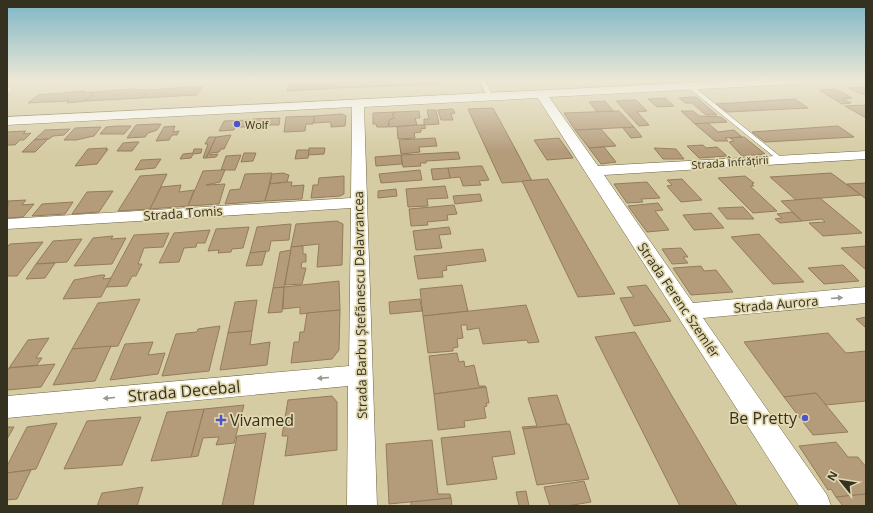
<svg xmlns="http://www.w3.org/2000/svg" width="873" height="513" viewBox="0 0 873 513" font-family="'Open Sans',sans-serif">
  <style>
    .building { fill: #b49c7b; stroke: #937c5c }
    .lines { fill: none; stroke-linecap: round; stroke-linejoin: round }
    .lane-casing { stroke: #6d6440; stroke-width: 1 }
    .street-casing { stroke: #6d6440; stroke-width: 1 }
    .lane { fill: #fff; fill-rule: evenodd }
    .street { fill: #fff; fill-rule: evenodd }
    .oneway { fill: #9a9890 }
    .poi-dot { fill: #4e53ca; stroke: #e3d9b1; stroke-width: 1.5 }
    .labels { text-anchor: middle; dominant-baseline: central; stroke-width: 3.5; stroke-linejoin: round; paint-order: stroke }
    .far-poi-label { font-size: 11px; fill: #353121; stroke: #e3d9b1; text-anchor: start }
    .far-street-label { font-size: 11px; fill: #353121; stroke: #e3d9b1 }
    .street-label { font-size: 13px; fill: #353121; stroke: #e3d9b1 }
    .near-street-label { font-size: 16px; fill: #353121; stroke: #e3d9b1 }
    .near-poi-label { font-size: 16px; fill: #353121; stroke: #e3d9b1; text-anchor: end }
  </style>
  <rect width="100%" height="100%" fill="#d6cca4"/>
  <!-- building -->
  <g class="building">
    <polygon points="324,80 339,81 338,88 287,91 289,83"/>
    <polygon points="350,80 390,80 391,86 338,88 339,81"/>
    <polygon points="390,80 440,80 441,84 391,86"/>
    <polygon points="186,87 202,87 197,95 142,98 148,90"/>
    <polygon points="866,87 866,94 861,94 849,88"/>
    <polygon points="132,89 148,90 142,98 86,101 94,92"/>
    <polygon points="836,89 852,98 843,99 851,103 842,104 819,90"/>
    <polygon points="85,91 83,93 94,92 86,101 67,103 69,101 28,103 38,95"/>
    <polygon points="691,97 696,97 717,115 706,115 692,103 685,103 679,98"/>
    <polygon points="665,98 674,106 657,107 648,99"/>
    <polygon points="795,99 808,108 727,112 716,104"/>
    <polygon points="629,100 636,100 647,111 637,112 649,125 639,126 616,101"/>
    <polygon points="605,101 614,112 598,113 589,102"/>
    <polygon points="866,105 866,118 845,106"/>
    <polygon points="493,108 518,154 532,181 502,183 468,109"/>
    <polygon points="450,109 453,109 455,113 451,114 453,120 441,120 438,110"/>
    <polygon points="427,110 436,110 439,124 424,125 424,119 429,119"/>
    <polygon points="419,111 420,118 415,118 417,125 389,127 389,120 394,118 392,114 396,112"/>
    <polygon points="619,111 634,127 575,130 564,113"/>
    <polygon points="681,111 693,111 699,116 721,117 727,122 695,124"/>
    <polygon points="396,112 392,114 394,118 389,120 388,127 377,127 376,124 373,124 373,113"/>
    <polygon points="342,114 346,116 345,126 331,127 331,123 329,122 314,123 314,116"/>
    <polygon points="314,116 313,124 306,124 305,131 284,132 286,117"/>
    <polygon points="280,118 279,125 265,125 264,129 251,130 253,119"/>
    <polygon points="250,120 248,127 235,127 234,130 219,131 224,121"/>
    <polygon points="708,123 718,132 734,130 742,137 725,138 728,141 715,141 695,124"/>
    <polygon points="155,124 161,124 157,130 148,133 145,137 127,138 136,125"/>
    <polygon points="417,125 424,125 426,128 421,129 421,132 414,133 415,138 398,139 397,127"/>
    <polygon points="117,126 131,126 124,134 100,134 106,127"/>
    <polygon points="175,126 173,132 179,131 177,135 172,135 169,140 156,141 164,127"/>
    <polygon points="838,126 854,137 765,142 752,132"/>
    <polygon points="101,127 94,136 76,140 64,140 75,128"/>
    <polygon points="634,127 642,137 631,138 623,128"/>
    <polygon points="70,129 64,135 53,136 49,139 34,140 45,130"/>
    <polygon points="601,129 616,146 589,148 575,130"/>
    <polygon points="26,131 23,134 31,133 24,140 20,140 15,145 7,145 7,132"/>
    <polygon points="231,135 224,149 221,149 219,152 211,153 210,155 218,154 216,157 206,158 216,137"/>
    <polygon points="209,137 216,137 206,158 203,158 208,144 205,144"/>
    <polygon points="744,137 765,154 742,156 729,142 734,141 730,138"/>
    <polygon points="435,138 437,146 419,147 420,152 401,154 399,140"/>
    <polygon points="559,138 573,158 547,160 534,140"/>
    <polygon points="48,139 35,152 22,152 34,140"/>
    <polygon points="134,142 139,142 132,151 117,151 123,143"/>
    <polygon points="703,145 706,148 717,147 727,156 699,158 687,146"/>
    <polygon points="604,147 616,162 601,164 589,148"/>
    <polygon points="107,148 106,150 108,149 97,164 75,166 88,149"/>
    <polygon points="309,148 325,148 324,154 308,155"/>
    <polygon points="654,148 676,149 684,159 663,159"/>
    <polygon points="194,149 202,149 201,153 193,154 191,158 180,159 183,154 193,153"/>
    <polygon points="297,150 309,150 308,158 295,159"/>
    <polygon points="458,152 460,159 426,161 426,163 420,163 421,166 403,167 401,155"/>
    <polygon points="244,153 256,153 253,161 241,162"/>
    <polygon points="241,155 235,170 221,170 226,156"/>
    <polygon points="401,155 402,164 376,166 375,157"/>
    <polygon points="161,159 155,168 135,170 141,160"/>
    <polygon points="478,166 482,166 489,180 479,181 481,185 463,186 460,177 450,178 448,168"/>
    <polygon points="448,168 450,178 433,180 431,169"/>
    <polygon points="221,170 225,170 220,182 206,185 225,184 219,204 188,206 203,171"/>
    <polygon points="420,170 422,180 381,183 379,174"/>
    <polygon points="272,173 265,201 225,204 230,190 240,189 245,174"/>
    <polygon points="283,173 289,175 287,182 270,184 272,174"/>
    <polygon points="831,173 861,195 796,200 770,177"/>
    <polygon points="167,174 150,209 118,211 140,176"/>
    <polygon points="344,176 344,194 340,196 311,198 313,185 318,185 319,178"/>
    <polygon points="745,176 754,183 752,184 754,186 750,186 777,211 753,213 718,178"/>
    <polygon points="548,179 566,210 615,294 578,297 522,181"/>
    <polygon points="682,179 702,200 681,202 667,186 672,185 667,180"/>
    <polygon points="287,182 292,182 291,186 304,185 302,199 265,201 270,184"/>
    <polygon points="647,182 660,198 641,199 643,202 627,203 614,184"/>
    <polygon points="866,183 866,199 847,184"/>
    <polygon points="181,185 179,192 194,190 188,206 150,209 161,187"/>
    <polygon points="445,186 448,198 427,199 428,206 408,207 406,189"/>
    <polygon points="396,189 397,196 378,198 378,191"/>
    <polygon points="113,191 99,212 72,214 87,192"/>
    <polygon points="480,194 482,201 455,204 453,196"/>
    <polygon points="820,198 862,233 823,236 809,223 825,222 822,219 802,221 781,201"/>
    <polygon points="26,200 22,205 34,204 23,217 7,218 8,201"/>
    <polygon points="73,202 65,214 32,216 42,204"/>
    <polygon points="658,203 663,210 655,211 669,230 647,232 628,206"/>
    <polygon points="454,205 457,214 447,215 448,220 427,222 428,225 411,226 409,209"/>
    <polygon points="743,207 754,219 727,219 718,208"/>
    <polygon points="792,212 802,221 780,223 775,219 782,218 777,214"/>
    <polygon points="711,213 724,228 694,230 683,215"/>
    <polygon points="337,221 343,224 342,265 317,267 319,244 291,247 296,224"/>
    <polygon points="291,224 289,240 271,241 269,251 250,253 257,227"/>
    <polygon points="249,227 243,248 232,249 231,252 218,253 219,250 208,251 216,229"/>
    <polygon points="449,227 451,234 439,235 442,248 416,250 413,231"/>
    <polygon points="210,230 205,243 197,243 196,247 184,248 179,262 159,263 174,233"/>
    <polygon points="169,233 163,247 144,248 138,264 142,264 136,276 132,276 127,286 106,287 134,235"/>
    <polygon points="759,234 804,282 773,284 731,237"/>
    <polygon points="113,236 111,239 126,238 112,264 74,266 93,238"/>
    <polygon points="82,239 67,262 36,264 53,241"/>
    <polygon points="43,242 17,276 7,276 7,247 10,244"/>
    <polygon points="303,246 303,254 306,254 306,262 302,262 301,268 306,268 302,284 285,285 291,247"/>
    <polygon points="866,246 866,270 841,248"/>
    <polygon points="681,248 688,257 683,257 688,263 672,264 662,249"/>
    <polygon points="483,249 486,261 446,266 447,270 442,271 443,277 418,279 414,256"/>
    <polygon points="291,250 284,287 273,288 280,252"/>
    <polygon points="266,251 262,265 246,266 250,253"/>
    <polygon points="55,263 45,278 26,279 36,264"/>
    <polygon points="843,265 859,281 824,284 808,268"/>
    <polygon points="701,266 704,271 716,270 733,292 691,295 673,268"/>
    <polygon points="101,275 105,275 103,279 111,278 101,297 63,299 74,280"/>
    <polygon points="339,281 340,310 300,314 300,307 283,309 284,287"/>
    <polygon points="462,285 468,311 423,316 420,289"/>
    <polygon points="646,285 660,305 671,321 634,326 620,298 634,297 627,287"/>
    <polygon points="284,287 282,312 268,313 273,288"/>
    <polygon points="140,299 118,346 72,349 98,303"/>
    <polygon points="420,299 422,311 390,314 389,302"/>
    <polygon points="257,300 252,331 228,333 235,302"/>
    <polygon points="526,305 539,342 528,343 527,340 483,344 479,328 467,330 467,325 461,325 463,338 457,339 458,347 453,348 453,351 428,353 423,316"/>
    <polygon points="340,310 339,350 332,359 291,363 294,342 299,342 300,332 304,332 307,313"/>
    <polygon points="866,317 866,328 856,319"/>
    <polygon points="220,326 209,371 162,376 176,334 197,332 198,329"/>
    <polygon points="252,331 250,345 270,342 267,365 220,370 228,333"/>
    <polygon points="635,332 672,396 737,506 680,506 595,337"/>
    <polygon points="828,333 846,353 866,351 866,401 826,405 816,393 784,397 744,342"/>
    <polygon points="49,338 36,358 42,358 37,365 9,368 28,340"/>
    <polygon points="153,342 148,355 165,353 158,374 110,380 125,344"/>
    <polygon points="111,346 95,381 53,385 72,349"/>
    <polygon points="457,353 459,362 464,361 465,367 474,365 479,386 485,386 486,387 434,394 429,356"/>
    <polygon points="55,364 41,387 7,390 7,371 9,368"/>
    <polygon points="486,387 489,403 486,403 487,406 484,407 486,418 464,421 465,427 438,430 434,394"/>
    <polygon points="816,393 826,405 848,432 813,435 784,397"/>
    <polygon points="557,395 567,424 523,429 522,427 537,426 528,398"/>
    <polygon points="332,396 337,402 337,450 285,456 288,436 282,436 288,400"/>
    <polygon points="244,405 234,443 216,445 219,437 203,438 198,456 191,457 204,409"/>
    <polygon points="204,409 191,457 151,461 167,412"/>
    <polygon points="141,417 122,465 64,469 87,421"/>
    <polygon points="57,423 36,469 7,473 7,466 27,427"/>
    <polygon points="567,424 569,424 589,479 537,485 523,429"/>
    <polygon points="7,427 14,427 7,439"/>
    <polygon points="510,431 515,454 492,457 497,479 447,485 441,438"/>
    <polygon points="266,433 253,506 222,506 237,436"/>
    <polygon points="432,440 438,494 450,494 451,498 389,504 386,444"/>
    <polygon points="836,442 848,457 858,457 866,467 866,494 836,497 831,489 828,490 799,446"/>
    <polygon points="31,470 17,499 7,500 7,473"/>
    <polygon points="584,481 591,502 567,506 550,506 544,487"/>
    <polygon points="143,487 137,506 97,506 102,493"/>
    <polygon points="526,491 529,506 519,506 516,492"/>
    <polygon points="866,494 866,506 843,506 836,497"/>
    <polygon points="451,498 452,506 411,506 411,502"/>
  </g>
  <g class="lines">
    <!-- lane casing -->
    <g class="lane-casing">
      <g id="lane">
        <polygon points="479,80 485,80 493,97 492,98 488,98"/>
        <polygon points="7,86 12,88 9,93 7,94"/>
        <polygon points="689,86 693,86 782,158 782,160 778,160 689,88"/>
      </g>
    </g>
    <!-- street casing -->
    <g class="street-casing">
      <polygon id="street" points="746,80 820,80 814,83 549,97 598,166 866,151 866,159 604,175 693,303 866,287 866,303 703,318 827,495 831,506 799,506 538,98 364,107 377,506 347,506 348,386 7,418 7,396 349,366 351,208 7,229 7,219 351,198 352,107 7,125 7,117"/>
    </g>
    <!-- lane -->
    <use href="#lane" class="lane"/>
    <!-- street -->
    <use href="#street" class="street"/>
  </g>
  <!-- one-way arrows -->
  <defs><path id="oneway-solid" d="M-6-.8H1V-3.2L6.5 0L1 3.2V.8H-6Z"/></defs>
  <g class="oneway">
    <use href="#oneway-solid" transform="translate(837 298) rotate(-5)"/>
    <use href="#oneway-solid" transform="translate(323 378) rotate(175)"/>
    <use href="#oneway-solid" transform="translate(109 398) rotate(175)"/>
  </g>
  <!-- sky -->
  <linearGradient id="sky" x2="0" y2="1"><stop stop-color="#7cb5c5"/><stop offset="0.53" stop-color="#ede8d6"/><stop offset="1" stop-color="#ede8d6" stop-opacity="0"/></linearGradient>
  <rect width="873" height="152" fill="url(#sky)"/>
  <!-- markers -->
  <g class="poi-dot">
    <circle cx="237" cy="124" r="4"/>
    <circle cx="805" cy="418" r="4"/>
    <path d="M219 414h4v4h4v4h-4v4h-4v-4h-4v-4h4z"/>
  </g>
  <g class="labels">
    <!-- far-poi labels -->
    <g class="far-poi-label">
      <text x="245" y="124">Wolf</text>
    </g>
    <!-- far-street labels -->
    <g class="far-street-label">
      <text transform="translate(730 162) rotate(-4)">Strada Înfrățirii</text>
    </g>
    <!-- street labels -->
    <g class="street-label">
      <text transform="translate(183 213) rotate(-4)">Strada Tomis</text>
      <text transform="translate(679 300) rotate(56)">Strada Ferenc Szemlér</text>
      <text transform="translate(776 304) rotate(-5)">Strada Aurora</text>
      <text transform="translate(360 305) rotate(-91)">Strada Barbu Ștefănescu Delavrancea</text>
    </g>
    <!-- near-street labels -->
    <g class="near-street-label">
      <text transform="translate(184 391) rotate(-5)">Strada Decebal</text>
    </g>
    <!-- near-poi labels -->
    <g class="near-poi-label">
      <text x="797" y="418">Be Pretty</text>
      <text x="230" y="420" text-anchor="start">Vivamed</text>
    </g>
  </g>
  <!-- border -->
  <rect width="873" height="513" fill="none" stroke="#353121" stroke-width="16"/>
  <!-- north arrow -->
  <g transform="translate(841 481) rotate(300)" stroke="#e3d9b1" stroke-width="3" paint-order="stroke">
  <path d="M0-3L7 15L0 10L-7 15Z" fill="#353121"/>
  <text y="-6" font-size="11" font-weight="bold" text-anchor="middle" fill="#353121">N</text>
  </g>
</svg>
